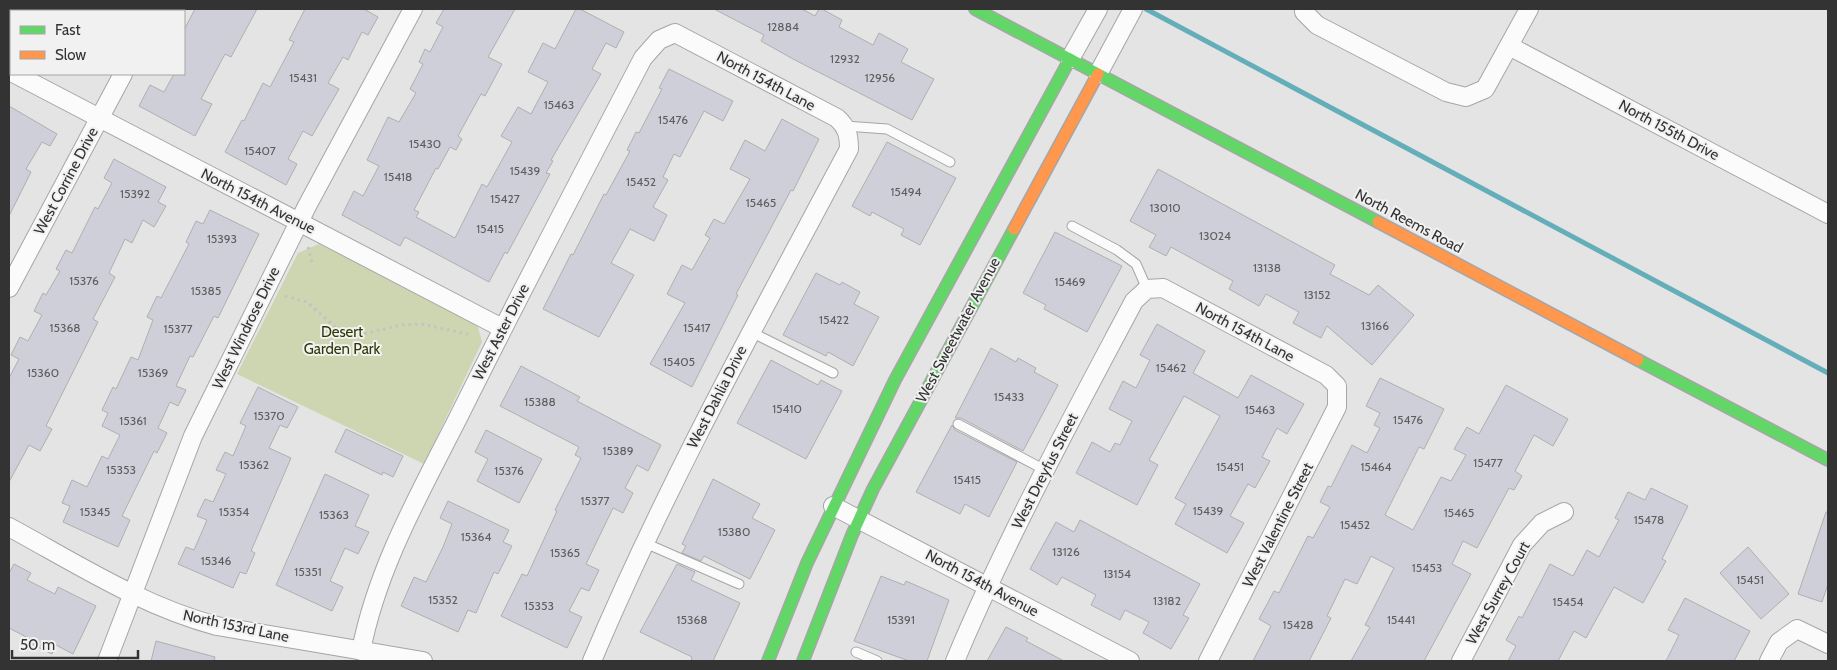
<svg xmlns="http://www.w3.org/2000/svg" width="1837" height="670" viewBox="0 0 1837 670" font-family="Cabin,sans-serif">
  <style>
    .green { fill: #cdd6b1 }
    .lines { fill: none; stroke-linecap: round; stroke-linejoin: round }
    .stream { stroke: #64aeba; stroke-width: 5 }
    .building { fill: #cfcfda; stroke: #afafb0 }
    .lane-casing { stroke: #a6a6a7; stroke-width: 11 }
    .street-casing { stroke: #a6a6a7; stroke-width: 20 }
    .fast-casing { stroke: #a6a6a7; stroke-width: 14 }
    .slow-casing { stroke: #a6a6a7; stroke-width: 14 }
    .path { stroke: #c3c3c3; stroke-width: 3; stroke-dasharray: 2.5 4; stroke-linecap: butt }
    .lane { stroke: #fbfbfb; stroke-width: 9 }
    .street { stroke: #fbfbfb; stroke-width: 18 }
    .fast { stroke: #63d668; stroke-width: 11 }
    .slow { stroke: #ff974d; stroke-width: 11 }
    .labels { text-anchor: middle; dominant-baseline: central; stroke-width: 4; stroke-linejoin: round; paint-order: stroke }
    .number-label { font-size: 12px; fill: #5e5e60 }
    .street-label { font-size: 15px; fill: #333; stroke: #f1f1f2 }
    .park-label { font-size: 15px; fill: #2f3801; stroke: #f1f1f2 }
  </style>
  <rect width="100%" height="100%" fill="#e4e4e5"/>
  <!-- green -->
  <polygon class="green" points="319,244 477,324 482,342 424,464 237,374 298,253"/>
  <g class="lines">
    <!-- stream -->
    <polyline class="stream" points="1146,9 1828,373"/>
  </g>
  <!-- building -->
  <g class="building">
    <polygon points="195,9 257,9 231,57 225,54 201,99 212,104 195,136 139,106 150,85 164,92 174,74 184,74 184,30"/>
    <polygon points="305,9 364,9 378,17 368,35 362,32 348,60 343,57 328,83 339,89 312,136 303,131 288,159 297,164 286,185 225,152 242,120 244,121 263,83 270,87 294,42 289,40"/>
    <polygon points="444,9 515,9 488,57 502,64 485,96 481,94 458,136 462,139 456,150 450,147 438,169 436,168 414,210 419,212 416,217 455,238 482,184 487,187 512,142 501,136 518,107 531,114 548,82 528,72 543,43 555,49 576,9 580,9 624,32 616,48 606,43 592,69 601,74 551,160 553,161 546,173 550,174 507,254 505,252 489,282 405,237 400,246 342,215 354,191 363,196 379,166 367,160 388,117 399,122 416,93 410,89 423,64 419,62 425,49 430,52 443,27 436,23"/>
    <polygon points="714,9 802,9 815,16 819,9 822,9 842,20 839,27 873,45 879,33 908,49 901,62 934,79 912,120 793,59 761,41 764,35"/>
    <polygon points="669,69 733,101 723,121 704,111 680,157 674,154 663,177 668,180 653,207 667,215 654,241 630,229 611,263 634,275 599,337 543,309 571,254 573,255 604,194 606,195 630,151 627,150 636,132 639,133 662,89 659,88"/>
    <polygon points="9,106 57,134 50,146 42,142 26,169 31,172 9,216"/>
    <polygon points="782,119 819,139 793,191 791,190 736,294 738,295 692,387 650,364 685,303 667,294 682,265 692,270 710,238 705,235 714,219 724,224 750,179 730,169 745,140 765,151"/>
    <polygon points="887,142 956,178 920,245 901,235 904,229 872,212 870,216 852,206"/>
    <polygon points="114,159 166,187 158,202 166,206 154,227 143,220 132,243 125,239 109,273 115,277 93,319 98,322 46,426 52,429 40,451 29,445 9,482 9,378 19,359 11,355 20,337 28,341 42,315 34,311 43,293 46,295 60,271 56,269 66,250 72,253 95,207 98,209 112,183 104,178"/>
    <polygon points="1158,169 1335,265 1330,274 1369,295 1378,285 1414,315 1372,365 1327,326 1321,338 1293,323 1299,312 1266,294 1259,306 1229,289 1233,281 1171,247 1166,256 1149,247 1156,235 1130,221"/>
    <polygon points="210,210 259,234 218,318 214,316 193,357 190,356 176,386 186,390 178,406 170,402 158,428 167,433 157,453 154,451 122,516 130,520 118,547 63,522 70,506 62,503 72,480 87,487 102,456 108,459 120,435 102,426 108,413 102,410 113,387 116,389 131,357 138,360 153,320 147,317 157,296 161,298 189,244 186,242 196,221 203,224"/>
    <polygon points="1055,232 1122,266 1087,332 1044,309 1046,305 1023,293"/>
    <polygon points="816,273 840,285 842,282 860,292 854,304 879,317 853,366 828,352 826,356 783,335"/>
    <polygon points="1157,324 1205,351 1193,373 1238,398 1251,375 1304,404 1287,434 1277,428 1262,457 1270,461 1255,488 1248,484 1230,516 1244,523 1227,553 1175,524 1186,504 1175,498 1220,416 1184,396 1149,460 1158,465 1137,505 1076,473 1092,442 1110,452 1115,443 1120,445 1132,421 1109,409 1123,381 1136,388 1150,360 1140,355"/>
    <polygon points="991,348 1016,362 1018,358 1036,368 1034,372 1058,385 1023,451 961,418 955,418"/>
    <polygon points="771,360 818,385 821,380 842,391 806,459 737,423"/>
    <polygon points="521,366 580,397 577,401 661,445 648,471 637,465 625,488 633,493 623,513 613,508 598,539 586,564 599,570 589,591 581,588 569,611 582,617 567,648 501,616 522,574 527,576 557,511 555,510 581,458 575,455 579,447 500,406"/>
    <polygon points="1380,378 1444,409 1424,449 1419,447 1385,515 1413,530 1441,477 1451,481 1466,455 1454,449 1467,427 1479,434 1506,385 1568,419 1553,446 1534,435 1515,471 1522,476 1514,490 1509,488 1477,548 1463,541 1452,564 1471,574 1424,661 1351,661 1370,627 1365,625 1394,568 1371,556 1357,584 1345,579 1327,616 1331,618 1309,661 1253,661 1271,626 1259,619 1274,591 1279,593 1308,536 1313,538 1330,507 1320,502 1328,486 1331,487 1352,445 1367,453 1380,428 1374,425 1380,413 1366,406"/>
    <polygon points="258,387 298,407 287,428 280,425 269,448 291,458 251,551 255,553 246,574 240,572 233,588 178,564 186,547 194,550 207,520 197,516 205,499 213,502 226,474 216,470 225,452 233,456 246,426 240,423"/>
    <polygon points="952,425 955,430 1017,462 989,517 965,504 960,514 916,492"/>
    <polygon points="346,429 403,456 393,477 383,472 382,475 335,452"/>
    <polygon points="486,430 542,459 519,503 477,481 488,459 475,452"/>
    <polygon points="325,474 369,495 355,526 369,532 358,554 345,548 330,581 343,587 332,611 276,585"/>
    <polygon points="713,479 760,504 752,518 775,530 750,579 704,556 701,561 682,553 686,546 682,544"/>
    <polygon points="1651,488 1688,506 1662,559 1666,561 1643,603 1614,587 1586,638 1574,631 1558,661 1508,661 1516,646 1506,640 1519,616 1522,618 1550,564 1573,576 1587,550 1599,557 1619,520 1615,518 1628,492 1645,500"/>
    <polygon points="448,501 509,530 503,542 512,546 498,574 494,572 476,613 468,610 458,632 401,606 414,577 426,582 443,547 452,524 440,518"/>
    <polygon points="1826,512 1828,512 1828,584 1822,602 1798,594"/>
    <polygon points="1080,520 1200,584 1183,615 1189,618 1171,649 1143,633 1149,622 1125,610 1120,620 1091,605 1096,595 1062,577 1057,585 1030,569 1056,522 1074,532"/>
    <polygon points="1748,547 1789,594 1761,619 1720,573"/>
    <polygon points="14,564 31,573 27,580 55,594 58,587 96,606 73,654 56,645 52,654 30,643 32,640 9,628 9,573"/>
    <polygon points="677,564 695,572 691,580 740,603 713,661 691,661 692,657 640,632"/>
    <polygon points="881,576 904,585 906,581 949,600 927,661 909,661 854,641"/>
    <polygon points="1685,598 1750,631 1734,661 1666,661 1679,635 1668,630"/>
    <polygon points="1006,627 1028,638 1026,641 1064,661 987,661"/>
    <polygon points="156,641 215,657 214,661 151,661"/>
  </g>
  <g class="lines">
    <!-- lane casing -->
    <g class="lane-casing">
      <g id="lane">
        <polyline points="845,126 887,129 950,162"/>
        <polyline points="1072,226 1117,250 1136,264 1147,289"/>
        <polyline points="751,332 833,373"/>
        <polyline points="958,424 1045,470"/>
        <polyline points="645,543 739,584"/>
        <polyline points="856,652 877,661"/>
      </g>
    </g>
    <!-- street casing -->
    <g class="street-casing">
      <g id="street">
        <polyline points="1304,9 1304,12 1317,25 1446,92 1466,97 1485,89 1529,9"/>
        <polyline points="157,11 159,9"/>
        <polyline points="1509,46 1828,214"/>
        <polyline points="1070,59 1098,9"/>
        <polyline points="15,74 502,328"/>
        <polyline points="1098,74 1133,9"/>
        <polyline points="9,288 123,74"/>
        <polyline points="833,506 1130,661"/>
        <path d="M 9,527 C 77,564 142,606 217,626 L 423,661"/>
        <path d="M 361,651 C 377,568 420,493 458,418 C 518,297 581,177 643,58 L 659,40 L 675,33 L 837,118 C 847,127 849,135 849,149 C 759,318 666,485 592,661"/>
        <polyline points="107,661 193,436 307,206 413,9"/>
        <path d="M 955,661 C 1007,537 1071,420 1134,301 L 1147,289 L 1163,288 L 1326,375 L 1337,386 L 1337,407 L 1208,661"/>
        <polyline points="1461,661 1522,545 1542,523 1564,512"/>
        <polyline points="1769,661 1779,642 1797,629 1828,644"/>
      </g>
    </g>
    <!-- fast casing -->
    <g class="fast-casing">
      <g id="fast">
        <polyline points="975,9 1378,222"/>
        <polyline points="1638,360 1828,460"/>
        <polyline points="768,661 807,563 895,380 1070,59"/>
        <polyline points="803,661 852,535 873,489 1014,229"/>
      </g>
    </g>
    <!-- slow casing -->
    <g class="slow-casing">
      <g id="slow">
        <polyline points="1378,222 1638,360"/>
        <polyline points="1014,229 1098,74"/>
      </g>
    </g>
    <!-- path -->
    <g class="path">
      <polyline points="308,247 313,265"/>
      <polyline points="285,296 307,302 334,326 346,333 363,334 401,325 421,324 468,334"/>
    </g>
    <!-- lane -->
    <use href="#lane" class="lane"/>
    <!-- street -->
    <use href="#street" class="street"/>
    <!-- fast -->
    <use href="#fast" class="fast"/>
    <!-- slow -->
    <use href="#slow" class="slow"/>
  </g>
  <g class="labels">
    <!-- number labels -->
    <g class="number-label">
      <text x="783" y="26">12884</text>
      <text x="845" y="58">12932</text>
      <text x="303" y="77">15431</text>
      <text x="880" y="77">12956</text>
      <text x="559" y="104">15463</text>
      <text x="673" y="119">15476</text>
      <text x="425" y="143">15430</text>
      <text x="260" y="150">15407</text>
      <text x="525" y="170">15439</text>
      <text x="398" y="176">15418</text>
      <text x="641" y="181">15452</text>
      <text x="906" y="191">15494</text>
      <text x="135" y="193">15392</text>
      <text x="505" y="198">15427</text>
      <text x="761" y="202">15465</text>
      <text x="1165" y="207">13010</text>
      <text x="490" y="228">15415</text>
      <text x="1215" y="235">13024</text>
      <text x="222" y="238">15393</text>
      <text x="1267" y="267">13138</text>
      <text x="84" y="280">15376</text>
      <text x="1070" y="281">15469</text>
      <text x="206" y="290">15385</text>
      <text x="1317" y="294">13152</text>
      <text x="834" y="319">15422</text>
      <text x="1375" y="325">13166</text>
      <text x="65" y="327">15368</text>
      <text x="697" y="327">15417</text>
      <text x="178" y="328">15377</text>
      <text x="679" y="361">15405</text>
      <text x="1171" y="367">15462</text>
      <text x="43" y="372">15360</text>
      <text x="153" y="372">15369</text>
      <text x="1009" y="396">15433</text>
      <text x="540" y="401">15388</text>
      <text x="787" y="408">15410</text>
      <text x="1260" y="409">15463</text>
      <text x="269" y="415">15370</text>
      <text x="1408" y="419">15476</text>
      <text x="133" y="420">15361</text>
      <text x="618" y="450">15389</text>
      <text x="1488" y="462">15477</text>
      <text x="254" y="464">15362</text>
      <text x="1230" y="466">15451</text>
      <text x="1376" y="466">15464</text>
      <text x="121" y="469">15353</text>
      <text x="509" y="470">15376</text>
      <text x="967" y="479">15415</text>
      <text x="595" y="500">15377</text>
      <text x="1208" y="510">15439</text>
      <text x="95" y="511">15345</text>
      <text x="234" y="511">15354</text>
      <text x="1459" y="512">15465</text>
      <text x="334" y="514">15363</text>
      <text x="1649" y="519">15478</text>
      <text x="1355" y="524">15452</text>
      <text x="734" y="531">15380</text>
      <text x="476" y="536">15364</text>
      <text x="1066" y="551">13126</text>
      <text x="565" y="552">15365</text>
      <text x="216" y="560">15346</text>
      <text x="1427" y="567">15453</text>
      <text x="308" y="571">15351</text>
      <text x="1117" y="573">13154</text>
      <text x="1750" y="579">15451</text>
      <text x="443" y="599">15352</text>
      <text x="1167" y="600">13182</text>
      <text x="1568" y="601">15454</text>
      <text x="539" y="605">15353</text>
      <text x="692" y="619">15368</text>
      <text x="901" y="619">15391</text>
      <text x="1401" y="619">15441</text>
      <text x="1298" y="624">15428</text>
    </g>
    <!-- street labels -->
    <g class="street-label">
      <text transform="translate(766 81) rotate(28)">North 154th Lane</text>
      <text transform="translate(1669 130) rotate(28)">North 155th Drive</text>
      <text transform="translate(66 181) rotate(-62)">West Corrine Drive</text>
      <text transform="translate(258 201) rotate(27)">North 154th Avenue</text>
      <text transform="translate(1409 221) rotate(28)">North Reems Road</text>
      <text transform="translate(246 328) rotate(-64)">West Windrose Drive</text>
      <text transform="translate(958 330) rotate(-62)">West Sweetwater Avenue</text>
      <text transform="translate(501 332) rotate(-63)">West Aster Drive</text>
      <text transform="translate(1245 332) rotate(28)">North 154th Lane</text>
      <text transform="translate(717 397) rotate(-63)">West Dahlia Drive</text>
      <text transform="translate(1045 471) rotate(-63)">West Dreyfus Street</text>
      <text transform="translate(1278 525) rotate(-63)">West Valentine Street</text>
      <text transform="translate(982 583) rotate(28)">North 154th Avenue</text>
      <text transform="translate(1498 593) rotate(-61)">West Surrey Court</text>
      <text transform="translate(236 626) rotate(12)">North 153rd Lane</text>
    </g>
    <!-- park labels -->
    <g class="park-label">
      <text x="342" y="332">Desert<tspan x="342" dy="17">Garden Park</tspan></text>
    </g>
  </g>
  <!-- border -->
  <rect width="1837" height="670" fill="none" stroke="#333333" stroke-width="20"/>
  <!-- legend -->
  <rect x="10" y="10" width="175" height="65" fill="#f1f1f2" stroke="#a5a5a6"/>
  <rect x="20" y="26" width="25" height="8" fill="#63d668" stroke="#a5a5a6"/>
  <text x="55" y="35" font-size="15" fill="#333333">Fast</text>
  <rect x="20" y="51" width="25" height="8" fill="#ff974d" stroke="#a5a5a6"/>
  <text x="55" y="60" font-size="15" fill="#333333">Slow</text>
  <!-- scale -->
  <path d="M12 650v8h126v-8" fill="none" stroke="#333333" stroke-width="2.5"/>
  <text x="20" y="650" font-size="15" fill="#333333" stroke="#f1f1f2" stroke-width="4" paint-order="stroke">50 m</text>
</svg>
